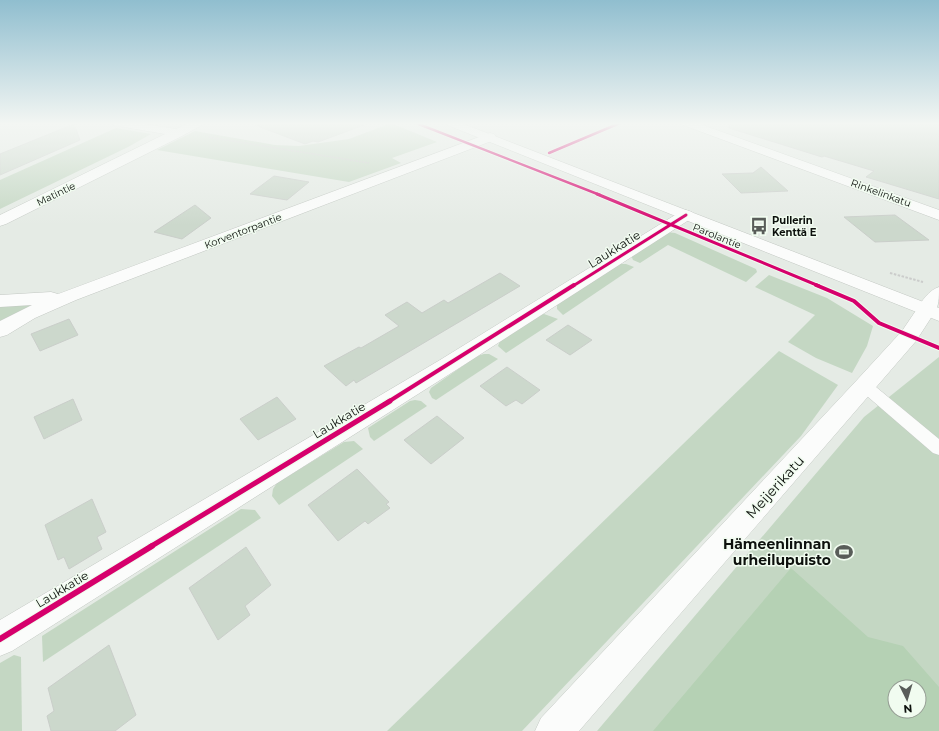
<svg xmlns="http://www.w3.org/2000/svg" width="939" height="731" viewBox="0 0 939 731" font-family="Montserrat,sans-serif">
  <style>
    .green { fill: #c4d7c3; fill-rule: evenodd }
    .forest { fill: #b5d1b4; fill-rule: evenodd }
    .building { fill: #ccd8cc; stroke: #caceca }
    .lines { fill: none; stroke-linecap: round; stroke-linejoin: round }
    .service-casing { stroke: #c3c8c3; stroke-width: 1 }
    .minor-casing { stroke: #c3c8c3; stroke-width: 1 }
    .tertiary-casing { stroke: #c3c8c3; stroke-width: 1 }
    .secondary-casing { stroke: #c3c8c3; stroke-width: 1 }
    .path-far1 { stroke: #cbcccb; stroke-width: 1.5; stroke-dasharray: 2 1; stroke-linecap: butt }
    .path { stroke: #cbcccb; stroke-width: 2; stroke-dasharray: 2.5 1.5; stroke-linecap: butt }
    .service { fill: #fbfcfb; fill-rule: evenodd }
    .minor { fill: #fbfcfb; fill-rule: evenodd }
    .tertiary { fill: #fbfcfb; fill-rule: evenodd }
    .secondary { fill: #fbfcfb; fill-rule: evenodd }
    .cycleway-far4-casing { stroke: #f1fcf0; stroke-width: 4 }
    .cycleway-far3-casing { stroke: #f1fcf0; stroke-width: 5 }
    .cycleway-far2-casing { stroke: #f1fcf0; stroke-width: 6 }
    .cycleway-far1-casing { stroke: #f1fcf0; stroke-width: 8 }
    .cycleway-casing { stroke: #f1fcf0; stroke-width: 8 }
    .cycleway-far4 { stroke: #d6006c; stroke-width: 2.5 }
    .cycleway-far3 { stroke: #d6006c; stroke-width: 3 }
    .cycleway-far2 { stroke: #d6006c; stroke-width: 4 }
    .cycleway-far1 { stroke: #d6006c; stroke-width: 5 }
    .cycleway { stroke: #d6006c; stroke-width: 6 }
    .labels { text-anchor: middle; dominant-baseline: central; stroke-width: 3; stroke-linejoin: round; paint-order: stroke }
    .far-street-label { font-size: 10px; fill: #0d110d; stroke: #f1fcf0 }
    .far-poi-label { font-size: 10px; font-weight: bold; fill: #0d110d; stroke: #f1fcf0; text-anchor: start }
    .street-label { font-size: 12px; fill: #0d110d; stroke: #f1fcf0 }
    .near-street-label { font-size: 14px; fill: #0d110d; stroke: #f1fcf0 }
    .near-poi-label { font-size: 14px; font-weight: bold; fill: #0d110d; stroke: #f1fcf0; text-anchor: end }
  </style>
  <rect width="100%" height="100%" fill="#e5ebe5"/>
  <!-- green -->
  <g class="green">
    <polygon points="391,123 437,142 392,158 401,163 349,182 157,150 195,131 275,145 299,146 349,139"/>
    <polygon points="116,128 151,134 128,147 0,209 0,180"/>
    <polygon points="666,232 675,233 756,269 757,272 746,282 668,245 640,263 633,260 631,255"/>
    <polygon points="618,264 626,264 634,267 563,315 557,309 557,304"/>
    <polygon points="769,275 827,298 873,326 867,346 852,373 816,358 788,342 815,315 755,287"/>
    <polygon points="35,304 0,322 0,306"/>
    <polygon points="544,314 558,319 506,353 498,346 500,341 539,315"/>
    <polygon points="779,351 838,385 801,436 522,731 387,731"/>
    <polygon points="484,354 489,354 498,359 436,400 432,398 429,392 431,388 477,356"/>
    <path d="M 939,357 L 939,731 L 597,731 L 864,417 ZM 895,687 L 919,687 L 919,711 L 895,711 Z"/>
    <polygon points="415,400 421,401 427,406 374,441 370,437 368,428 410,401"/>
    <polygon points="354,441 363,449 279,505 272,496 273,489 277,483 344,442"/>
    <polygon points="241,509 255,510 261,518 43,662 42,636"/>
    <polygon points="14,655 21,657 22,731 0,731 0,663"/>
  </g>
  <!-- forest -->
  <path class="forest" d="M 791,568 L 868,637 L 903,646 L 939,687 L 939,731 L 653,731 ZM 895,687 L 919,687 L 919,711 L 895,711 Z"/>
  <!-- building -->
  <g class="building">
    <polygon points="256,123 364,123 364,125 318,142 313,141 305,144 255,125"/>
    <polygon points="730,123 939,123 939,199 866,177 874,171 824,156 822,157 729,128"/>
    <polygon points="74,124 80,140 0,175 0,154"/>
    <polygon points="761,167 788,191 741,193 722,174 753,173"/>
    <polygon points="274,176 309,182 287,200 250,194"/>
    <polygon points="195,205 211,218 182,239 154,232"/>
    <polygon points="895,215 929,240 875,242 844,217"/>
    <polygon points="500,273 520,286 356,383 354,380 346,386 324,366 359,347 361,348 399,326 385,315 407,302 422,313 444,300 448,303"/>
    <polygon points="69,319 78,335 40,351 31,334"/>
    <polygon points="568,325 592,340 570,355 546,340"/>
    <polygon points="507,367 540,390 522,404 516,400 506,406 480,386"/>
    <polygon points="277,397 296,419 258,440 240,419"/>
    <polygon points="73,399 82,420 44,439 34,417"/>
    <polygon points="437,416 464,438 431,464 404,440"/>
    <polygon points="357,469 389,502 386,504 390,508 368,524 365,521 338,541 308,505"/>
    <polygon points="92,499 106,532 97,537 102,549 69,569 64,557 58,560 45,525"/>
    <polygon points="246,547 271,585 245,606 250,615 218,640 189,588"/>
    <polygon points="109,645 136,715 115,731 51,731 47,716 54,711 48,688"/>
  </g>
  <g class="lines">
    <!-- service casing -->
    <g class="service-casing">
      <polygon id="service" points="865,381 870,382 939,439 939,455 933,453 860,390 858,386 860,382"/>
    </g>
    <!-- minor casing -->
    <g class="minor-casing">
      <g id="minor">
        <polygon points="112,123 138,123 176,129 189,123 204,123 202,125 182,136 6,224 0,226 0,215 165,134 118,126 114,125"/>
        <polygon points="681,123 697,123 939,210 939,220 683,125"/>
        <polygon points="490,133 494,134 496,137 494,140 76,300 35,318 7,335 0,337 0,321 32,305 0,307 0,295 51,292 58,294"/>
        <polygon points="686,210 692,212 694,215 692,218 456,370 12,651 0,656 0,620 440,360 680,212"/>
        <polygon points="926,304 933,306 936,310 916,341 579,731 535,731 541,718 857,380 902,331 919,306"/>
      </g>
    </g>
    <!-- tertiary casing -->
    <g class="tertiary-casing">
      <path id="tertiary" d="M 939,287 C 939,303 939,320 919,314 L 916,310 C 922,301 929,290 939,287 Z"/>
    </g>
    <!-- secondary casing -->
    <g class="secondary-casing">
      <polygon id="secondary" points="445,123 461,123 939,308 939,321 447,125"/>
    </g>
    <!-- path-far1 -->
    <polyline class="path-far1" points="208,137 369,163"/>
    <!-- path -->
    <polyline class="path" points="890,273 923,282"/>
    <!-- service -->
    <use href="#service" class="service"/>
    <!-- minor -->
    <use href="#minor" class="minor"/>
    <!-- tertiary -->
    <use href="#tertiary" class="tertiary"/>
    <!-- secondary -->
    <use href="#secondary" class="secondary"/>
    <!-- cycleway-far4 casing -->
    <g class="cycleway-far4-casing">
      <g id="cycleway-far4">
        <polyline points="416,123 600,195"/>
        <polyline points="549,153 620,123"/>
      </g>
    </g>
    <!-- cycleway-far3 casing -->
    <g class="cycleway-far3-casing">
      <g id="cycleway-far3">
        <polyline points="597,194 819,286"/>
        <polyline points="573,286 686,215"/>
      </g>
    </g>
    <!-- cycleway-far2 casing -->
    <g class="cycleway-far2-casing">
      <g id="cycleway-far2">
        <polyline points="816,285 854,301 879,323 939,348"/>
        <polyline points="388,402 574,285"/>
      </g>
    </g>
    <!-- cycleway-far1 casing -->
    <g class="cycleway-far1-casing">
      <polyline id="cycleway-far1" points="150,547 390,401"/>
    </g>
    <!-- cycleway casing -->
    <g class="cycleway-casing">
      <polyline id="cycleway" points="0,639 152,546"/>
    </g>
    <!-- cycleway-far4 -->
    <use href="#cycleway-far4" class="cycleway-far4"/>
    <!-- cycleway-far3 -->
    <use href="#cycleway-far3" class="cycleway-far3"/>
    <!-- cycleway-far2 -->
    <use href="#cycleway-far2" class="cycleway-far2"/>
    <!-- cycleway-far1 -->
    <use href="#cycleway-far1" class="cycleway-far1"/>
    <!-- cycleway -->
    <use href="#cycleway" class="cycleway"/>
  </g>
  <!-- sky -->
  <linearGradient id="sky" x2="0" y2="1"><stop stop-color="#90becf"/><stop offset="0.55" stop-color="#f3f6f3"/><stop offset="1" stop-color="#f3f6f3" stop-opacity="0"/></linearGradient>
  <rect width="939" height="225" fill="url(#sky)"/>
  <!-- icons -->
  <defs>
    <g id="bus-bare" transform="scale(1.38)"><path d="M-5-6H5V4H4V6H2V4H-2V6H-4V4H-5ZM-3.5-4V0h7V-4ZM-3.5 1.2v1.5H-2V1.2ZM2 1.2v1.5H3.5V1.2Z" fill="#595d59" stroke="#f1fcf0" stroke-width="2.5" paint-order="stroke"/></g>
    <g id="stadium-bare" transform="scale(1.38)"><path d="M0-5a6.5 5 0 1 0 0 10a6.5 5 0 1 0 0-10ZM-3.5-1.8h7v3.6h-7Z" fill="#595d59" stroke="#f1fcf0" stroke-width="2.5" paint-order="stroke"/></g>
  </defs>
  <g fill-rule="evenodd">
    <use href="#bus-bare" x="759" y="226"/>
    <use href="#stadium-bare" x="844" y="552"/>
  </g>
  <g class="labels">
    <!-- far-street labels -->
    <g class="far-street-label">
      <text transform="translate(881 193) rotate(20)">Rinkelinkatu</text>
      <text transform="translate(56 194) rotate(-26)">Matintie</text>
      <text transform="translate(243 231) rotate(-21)">Korventorpantie</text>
      <text transform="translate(717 236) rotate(22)">Parolantie</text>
    </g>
    <!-- far-poi labels -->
    <g class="far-poi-label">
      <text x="772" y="220">Pullerin<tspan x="772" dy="12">Kenttä E</tspan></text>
    </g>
    <!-- street labels -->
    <g class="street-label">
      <text transform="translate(614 249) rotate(-32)">Laukkatie</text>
      <text transform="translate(339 420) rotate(-31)">Laukkatie</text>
      <text transform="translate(62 589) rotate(-31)">Laukkatie</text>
    </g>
    <!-- near-street labels -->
    <g class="near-street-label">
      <text transform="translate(775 487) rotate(-48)">Meijerikatu</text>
    </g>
    <!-- near-poi labels -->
    <g class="near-poi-label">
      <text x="831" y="544">Hämeenlinnan<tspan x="831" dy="16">urheilupuisto</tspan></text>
    </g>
  </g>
  <!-- north arrow -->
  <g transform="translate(907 699) rotate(175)"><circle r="19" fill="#f1fcf0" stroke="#969e95"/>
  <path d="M0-3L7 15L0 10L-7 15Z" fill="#595d59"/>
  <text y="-6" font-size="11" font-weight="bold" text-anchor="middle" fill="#0d110d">N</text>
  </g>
</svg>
